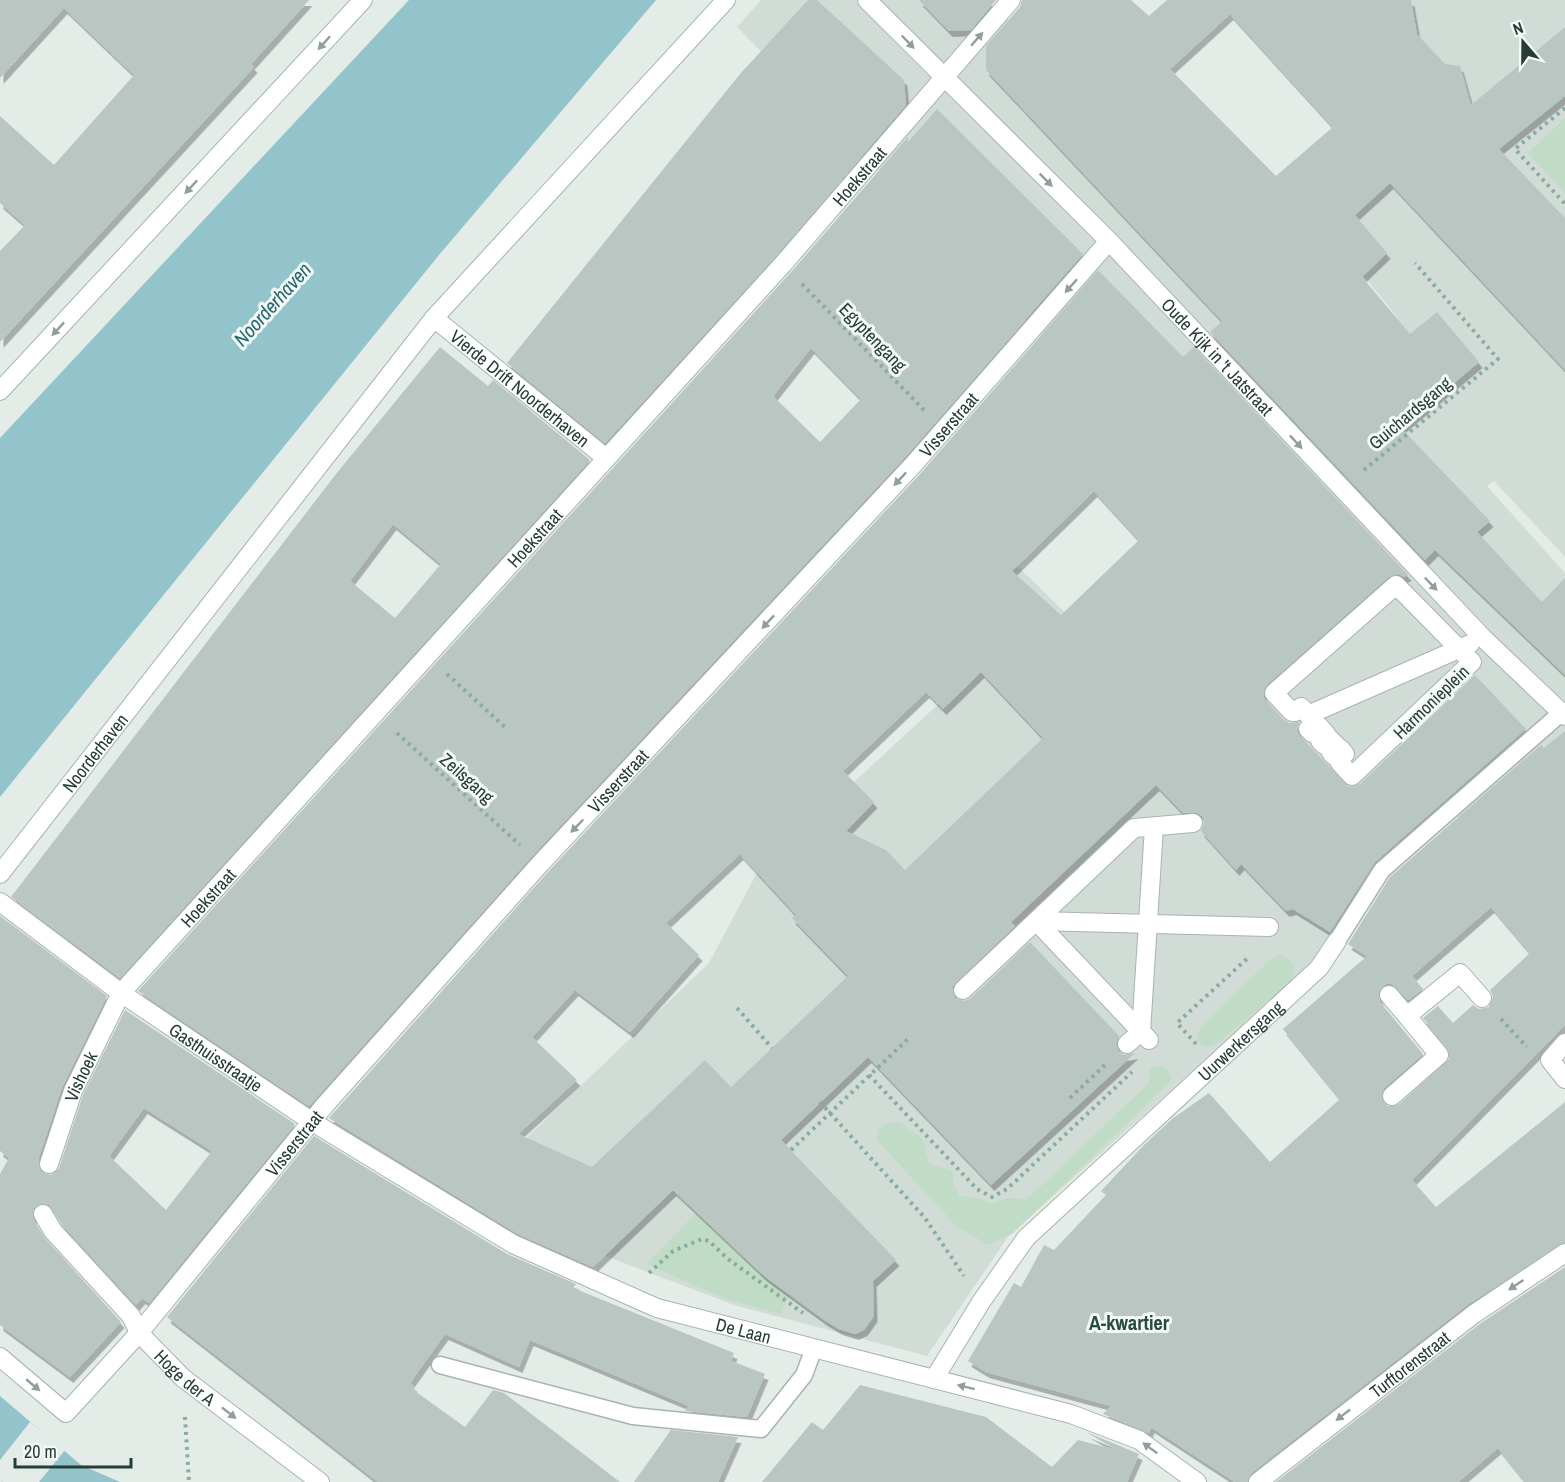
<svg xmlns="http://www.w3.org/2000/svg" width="1565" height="1482" viewBox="0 0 1565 1482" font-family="'Archivo Narrow',sans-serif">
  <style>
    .built { fill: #d2dcd7 }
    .green { fill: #c0dbc6 }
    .water { fill: #93c4cb }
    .pier { fill: #e4ece8 }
    .building { fill: #bac6c1; fill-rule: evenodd; filter: url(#shadow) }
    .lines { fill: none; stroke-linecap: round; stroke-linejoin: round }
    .lane-casing { stroke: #a7b4af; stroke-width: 19 }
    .street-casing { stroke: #a7b4af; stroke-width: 20 }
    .secondary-casing { stroke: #a4b6af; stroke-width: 20 }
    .path { stroke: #88ac9f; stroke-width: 4; stroke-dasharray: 3 4.5; stroke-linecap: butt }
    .lane { stroke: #fff; stroke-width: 16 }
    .street { stroke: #fff; stroke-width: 18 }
    .secondary { stroke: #fff; stroke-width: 18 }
    .oneway { fill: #929e9a }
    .labels { text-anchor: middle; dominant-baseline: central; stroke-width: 6; stroke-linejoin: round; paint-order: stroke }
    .street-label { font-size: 18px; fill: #263c35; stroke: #f4f9f6 }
    .water-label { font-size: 20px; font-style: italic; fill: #266871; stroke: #f4f9f6 }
    .neighbourhood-label { font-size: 20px; font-weight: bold; fill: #244c40; stroke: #f4f9f6 }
  </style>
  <defs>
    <filter id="shadow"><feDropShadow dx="3.5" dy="6" stdDeviation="0" flood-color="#0004"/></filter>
  </defs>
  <rect width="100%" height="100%" fill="#e4ece8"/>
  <!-- built -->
  <polygon class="built" points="761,0 983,0 1141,126 1358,351 1397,317 1325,228 1444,128 1331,0 1565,0 1565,557 1494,481 1487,486 1565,573 1565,897 1447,809 1297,977 1008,1237 927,1356 737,1306 542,1232 519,1145 709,963 758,871 988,658 935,495 1028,576 1084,631 1162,555 1115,410 737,27"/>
  <!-- green -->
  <g class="green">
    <polygon points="1565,118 1565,193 1528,153"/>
    <polygon points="1280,955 1289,959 1294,966 1292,980 1218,1043 1207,1047 1201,1045 1197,1038 1201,1026 1272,958"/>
    <polygon points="1155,1066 1166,1068 1171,1078 1169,1083 1013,1233 988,1245 956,1226 877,1140 879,1129 884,1124 900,1122 923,1139 929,1164 952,1170 954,1186 960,1196 979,1198 990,1204 1007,1198 1027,1199 1149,1083 1150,1069"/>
    <polygon points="696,1213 739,1255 789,1295 781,1314 725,1299 647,1264"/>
  </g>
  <!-- water -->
  <g class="water">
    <polygon points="409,0 656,0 439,255 0,797 0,438"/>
    <polygon points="0,1396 81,1465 120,1482 3,1482 0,1480"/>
  </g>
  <!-- pier -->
  <polygon class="pier" points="30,1422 65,1450 39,1482 3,1482 0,1480 0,1460"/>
  <!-- building -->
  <g class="building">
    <polygon points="0,0 309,0 251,64 254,67 0,342 0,251 25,225 0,203 0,116 54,165 134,75 64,8 0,78"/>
    <polygon points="808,0 817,0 904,80 906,105 775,257 605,443 507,363 740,74"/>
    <polygon points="919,0 996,0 971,30 949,31"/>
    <path d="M 1022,0 L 1131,0 L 1149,16 L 1167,0 L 1411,0 L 1417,34 L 1445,64 L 1460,66 L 1471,105 L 1565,27 L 1565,96 L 1499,149 L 1565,218 L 1565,370 L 1390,183 L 1355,215 L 1387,253 L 1362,277 L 1410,334 L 1437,312 L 1479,362 L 1401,428 L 1490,521 L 1477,532 L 1542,602 L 1565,578 L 1565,675 L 1435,550 L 1425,560 L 1210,332 L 1222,321 L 986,70 L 986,46 L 1020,7 ZM 1230,14 L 1333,127 L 1276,176 L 1170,69 Z"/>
    <path d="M 937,109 L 1083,254 L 905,457 L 532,856 L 309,1106 L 138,991 L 792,271 L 908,137 L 908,142 ZM 811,348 L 861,399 L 820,442 L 773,396 Z"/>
    <path d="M 1098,270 L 1183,357 L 1194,347 L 1408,575 L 1404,577 L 1399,574 L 1389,577 L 1267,685 L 1263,695 L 1266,701 L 1284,720 L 1289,723 L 1299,722 L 1297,731 L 1300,736 L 1349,787 L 1360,784 L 1475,675 L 1526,729 L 1375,862 L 1330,932 L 1293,909 L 1286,911 L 1241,864 L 1236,870 L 1201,831 L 1204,823 L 1202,816 L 1197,813 L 1183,813 L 1156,785 L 1011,922 L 1015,926 L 952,987 L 955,998 L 965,1001 L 970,999 L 1030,942 L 1119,1036 L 1116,1045 L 1119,1052 L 1124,1055 L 1135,1053 L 991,1185 L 868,1057 L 781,1140 L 896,1260 L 873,1281 L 874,1316 L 864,1330 L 855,1334 L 839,1329 L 824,1320 L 764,1276 L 673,1190 L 593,1267 L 518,1234 L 329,1118 L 548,872 L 921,473 ZM 1094,491 L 1139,540 L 1061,615 L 1012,571 ZM 981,672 L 1043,738 L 905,870 L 886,850 L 846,831 L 874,802 L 843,771 L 926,692 L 943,709 ZM 740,854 L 796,915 L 792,918 L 848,976 L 731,1087 L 705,1060 L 592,1167 L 518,1134 L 577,1080 L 532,1037 L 575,990 L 630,1032 L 699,955 L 666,923 Z"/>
    <path d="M 440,347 L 488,386 L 493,380 L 590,460 L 120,978 L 11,897 L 336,474 ZM 393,524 L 441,564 L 395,618 L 350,581 Z"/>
    <path d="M 1565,731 L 1565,1025 L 1412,1180 L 1436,1207 L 1565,1102 L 1565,1242 L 1467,1305 L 1251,1473 L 1247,1482 L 1235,1482 L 1151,1427 L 1149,1433 L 1103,1414 L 1111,1406 L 986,1372 L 968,1361 L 1014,1283 L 1021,1287 L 1044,1245 L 1054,1250 L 1106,1195 L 1101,1191 L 1144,1145 L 1172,1119 L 1209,1093 L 1270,1162 L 1340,1099 L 1283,1029 L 1367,956 L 1348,944 L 1390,877 L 1541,745 L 1544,748 ZM 1491,907 L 1530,953 L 1490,990 L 1493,996 L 1489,1007 L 1479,1009 L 1473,1005 L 1453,1023 L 1438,1006 L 1423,1018 L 1448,1048 L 1449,1059 L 1399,1104 L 1388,1106 L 1381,1098 L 1384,1088 L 1423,1054 L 1380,1002 L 1379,991 L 1386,984 L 1392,984 L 1408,1000 L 1423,989 L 1412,976 Z"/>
    <path d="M 0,916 L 107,996 L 62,1087 L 38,1160 L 41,1172 L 51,1175 L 59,1168 L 83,1095 L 125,1010 L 295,1124 L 149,1303 L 142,1298 L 136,1305 L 62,1224 L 49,1205 L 42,1203 L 34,1208 L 33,1219 L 45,1238 L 121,1322 L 70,1377 L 0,1325 L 0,1174 L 9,1158 L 0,1151 ZM 144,1108 L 212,1151 L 166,1210 L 109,1156 Z"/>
    <polygon points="314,1136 507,1254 576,1284 573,1288 734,1353 731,1361 765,1374 747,1417 685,1411 689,1406 530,1340 519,1367 445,1334 410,1383 414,1386 412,1389 465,1427 493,1390 504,1393 620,1482 378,1482 167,1317"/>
    <polygon points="1565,1267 1565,1482 1525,1482 1498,1448 1458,1482 1276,1482 1481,1323"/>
    <polygon points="860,1385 986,1417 1052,1467 1078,1440 1117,1450 1086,1432 1139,1454 1127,1482 762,1482 812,1422 823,1430"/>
    <polygon points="671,1430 738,1437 718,1482 634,1482"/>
  </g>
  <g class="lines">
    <!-- lane casing -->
    <g class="lane-casing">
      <g id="lane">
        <polyline points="1337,941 1382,870 1561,713"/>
        <polyline points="440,1365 633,1416 761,1429 804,1375 814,1348"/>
      </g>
    </g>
    <!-- street casing -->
    <g class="street-casing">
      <g id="street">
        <path id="s1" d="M 867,0 L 1109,241 L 1483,638 L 1565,716"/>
        <path id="s2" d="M 434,318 L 606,458"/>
        <polygon points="1396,585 1472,662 1352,776 1340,763 1339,759 1345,754 1341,749 1334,756 1331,753 1338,747 1330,739 1324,745 1320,741 1327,735 1319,726 1312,733 1308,729 1315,722 1301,707 1295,712 1294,710 1292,712 1274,693"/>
        <polyline points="1308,715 1470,644"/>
        <path id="s3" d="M 0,874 L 434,318 L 726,0"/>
        <path id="s4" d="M 0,902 L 121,993 L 311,1121 L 513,1244 L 657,1308 L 1071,1414 L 1139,1440 L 1197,1482"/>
        <polyline points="963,990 1036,921 1269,927"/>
        <polyline points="1389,995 1407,1016 1460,973 1482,998"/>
        <polyline points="1149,1040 1036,921 1134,828 1193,823"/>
        <polyline points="1565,1043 1550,1060 1565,1079"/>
        <polyline points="1127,1044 1141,1032 1154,827"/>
        <polyline points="1392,1096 1439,1055 1407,1016"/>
        <path id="s5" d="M 49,1164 L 73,1091 L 121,993 L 783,264 L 1011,0"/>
        <path id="s6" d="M 43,1214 L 53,1231 L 131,1316 L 139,1333 L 183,1378 L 320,1482"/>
        <path id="s7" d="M 0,1357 L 66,1413 L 139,1333 L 325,1105 L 540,864 L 913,465 L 1109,241"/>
        <path id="s8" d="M 934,1379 L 981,1302 L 1026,1238 L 1319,968 L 1337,941"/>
        <path id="s9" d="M 1258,1482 L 1474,1314 L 1565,1253"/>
      </g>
    </g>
    <!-- secondary casing -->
    <g class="secondary-casing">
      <polyline id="secondary" points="0,391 363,0"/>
    </g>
    <!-- path -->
    <g class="path">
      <polyline points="1565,108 1515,149 1565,204"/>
      <polyline points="802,284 924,410"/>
      <polyline points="1364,470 1498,359 1415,263"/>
      <polyline points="447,674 506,728"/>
      <polyline points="397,733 520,845"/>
      <polyline points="737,1008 772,1048"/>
      <polyline points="1501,1019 1527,1047"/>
      <polyline points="1196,1044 1177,1023 1250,956"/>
      <polyline points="869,1075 977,1189 992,1197 1007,1189 1132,1072"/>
      <polyline points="1070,1098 1107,1063"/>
      <polyline points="820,1102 925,1218 964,1276"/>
      <polyline points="791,1150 908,1039"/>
      <polyline points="649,1273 673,1251 702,1239 709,1241 728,1259 803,1313"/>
      <polyline points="185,1417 189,1482"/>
    </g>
    <!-- lane -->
    <use href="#lane" class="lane"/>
    <!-- street -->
    <use href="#street" class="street"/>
    <!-- secondary -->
    <use href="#secondary" class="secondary"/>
  </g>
  <!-- one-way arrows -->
  <defs><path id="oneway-solid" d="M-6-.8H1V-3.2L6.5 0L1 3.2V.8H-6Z" transform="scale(1.5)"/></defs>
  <g class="oneway">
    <use href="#oneway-solid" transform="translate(977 39) rotate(-49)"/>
    <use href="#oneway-solid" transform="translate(908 42) rotate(46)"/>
    <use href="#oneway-solid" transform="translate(324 43) rotate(132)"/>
    <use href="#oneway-solid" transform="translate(1046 180) rotate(45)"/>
    <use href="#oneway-solid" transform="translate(191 187) rotate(133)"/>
    <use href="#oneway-solid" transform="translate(1071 286) rotate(132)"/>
    <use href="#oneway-solid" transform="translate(58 329) rotate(133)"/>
    <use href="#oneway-solid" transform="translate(1296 442) rotate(47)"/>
    <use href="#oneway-solid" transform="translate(900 479) rotate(133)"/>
    <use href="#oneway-solid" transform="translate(1431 584) rotate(46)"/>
    <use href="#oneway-solid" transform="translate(768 622) rotate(133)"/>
    <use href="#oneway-solid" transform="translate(577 826) rotate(134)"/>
    <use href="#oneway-solid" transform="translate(1516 1285) rotate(146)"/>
    <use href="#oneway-solid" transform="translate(33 1385) rotate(40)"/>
    <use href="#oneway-solid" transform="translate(966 1387) rotate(-166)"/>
    <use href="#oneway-solid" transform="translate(229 1413) rotate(38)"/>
    <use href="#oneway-solid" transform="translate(1343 1415) rotate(142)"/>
    <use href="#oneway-solid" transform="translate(1150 1448) rotate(-144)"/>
  </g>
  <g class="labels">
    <!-- street labels -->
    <g class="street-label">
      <text stroke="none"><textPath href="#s5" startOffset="1287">Hoekstraat</textPath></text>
      <text transform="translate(873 337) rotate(46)">Egyptengang</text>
      <text stroke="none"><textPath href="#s1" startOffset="500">Oude Kijk in 't Jatstraat</textPath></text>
      <text stroke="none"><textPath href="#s2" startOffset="111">Vierde Drift Noorderhaven</textPath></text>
      <text transform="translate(1410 413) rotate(-40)">Guichardsgang</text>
      <text stroke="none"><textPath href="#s7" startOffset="1412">Visserstraat</textPath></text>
      <text stroke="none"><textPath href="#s5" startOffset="801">Hoekstraat</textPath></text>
      <text transform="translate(1431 702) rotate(-44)">Harmonieplein</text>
      <text stroke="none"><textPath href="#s3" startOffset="154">Noorderhaven</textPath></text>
      <text transform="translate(467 778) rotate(42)">Zeilsgang</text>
      <text stroke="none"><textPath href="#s7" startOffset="926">Visserstraat</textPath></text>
      <text stroke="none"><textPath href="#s5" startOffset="315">Hoekstraat</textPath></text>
      <text stroke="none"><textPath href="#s8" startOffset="460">Uurwerkersgang</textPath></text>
      <text stroke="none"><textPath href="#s4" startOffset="266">Gasthuisstraatje</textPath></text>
      <text stroke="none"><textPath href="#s5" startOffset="93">Vishoek</textPath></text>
      <text stroke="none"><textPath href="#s7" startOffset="440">Visserstraat</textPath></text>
      <text stroke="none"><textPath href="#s4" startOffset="864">De Laan</textPath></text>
      <text stroke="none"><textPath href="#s9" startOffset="192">Turftorenstraat</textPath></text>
      <text stroke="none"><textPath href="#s6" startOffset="218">Hoge der A</textPath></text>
    </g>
    <!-- water labels -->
    <g class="water-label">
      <text transform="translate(272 304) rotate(-48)">Noorderhaven</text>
    </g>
    <!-- neighbourhood labels -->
    <g class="neighbourhood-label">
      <text x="1129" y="1322">A-kwartier</text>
    </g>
  </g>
  <!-- north arrow -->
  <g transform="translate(1523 42) rotate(340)" stroke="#f4f9f6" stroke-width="4.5" paint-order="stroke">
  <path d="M0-4.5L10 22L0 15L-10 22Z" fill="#263c35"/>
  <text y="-9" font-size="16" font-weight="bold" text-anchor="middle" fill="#263c35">N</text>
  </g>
  <!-- scale -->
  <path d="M15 1458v9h116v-9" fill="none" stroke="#263c35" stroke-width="3"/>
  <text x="24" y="1458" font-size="18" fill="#263c35" stroke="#f4f9f6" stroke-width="4.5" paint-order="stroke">20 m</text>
</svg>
